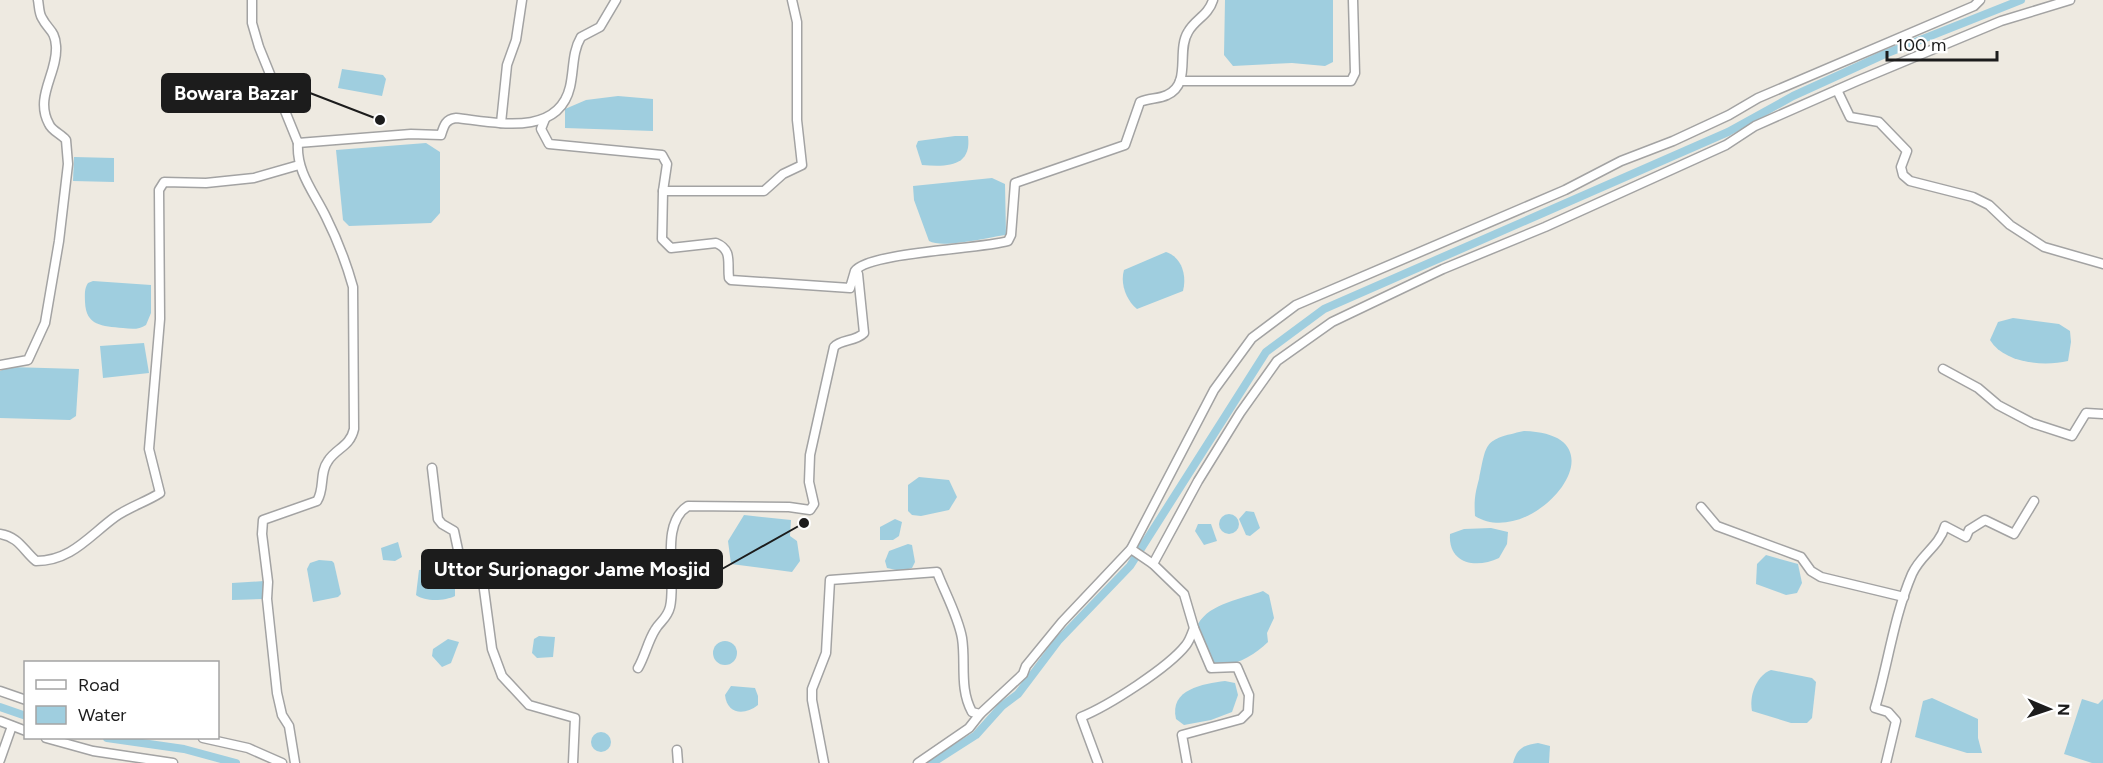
<svg xmlns="http://www.w3.org/2000/svg" width="2103" height="763" viewBox="0 0 2103 763" font-family="Figtree,sans-serif">
  <style>
    .water { fill: #9fcedf }
    .lines { fill: none; stroke-linecap: round; stroke-linejoin: round }
    .canal { stroke: #9fcedf; stroke-width: 8 }
    .minor-casing { stroke: #a3a3a3; stroke-width: 11 }
    .minor { stroke: #fff; stroke-width: 8 }
    .leader { fill: none; stroke: #1c1c1c; stroke-width: 2 }
    .callout-dot { fill: #1c1c1c; stroke: #fff; stroke-width: 2 }
    .callout { fill: #1c1c1c; stroke: #1c1c1c; stroke-width: 2 }
    .callout-label { font-size: 20px; text-anchor: middle; font-weight: bold; fill: #fff }
  </style>
  <rect width="100%" height="100%" fill="#eeeae1"/>
  <!-- water -->
  <g class="water">
    <polygon points="1225,0 1333,0 1333,62 1325,66 1292,63 1233,66 1224,55"/>
    <polygon points="342,69 383,75 386,79 382,96 338,88"/>
    <polygon points="618,96 653,99 653,131 565,128 565,109 586,100"/>
    <path d="M 955,136 L 968,136 C 972,167 947,167 922,165 L 916,146 L 918,141 Z"/>
    <polygon points="426,143 440,152 440,213 431,223 349,226 343,220 336,150"/>
    <polygon points="74,157 114,158 114,182 73,181"/>
    <path d="M 992,178 L 1005,184 L 1006,235 C 989,237 943,249 929,241 L 914,200 L 913,186 Z"/>
    <path d="M 1166,252 C 1182,257 1187,276 1183,291 L 1137,309 C 1126,300 1120,283 1124,270 Z"/>
    <path d="M 93,281 L 151,285 L 151,313 L 146,325 C 139,330 131,329 123,328 C 102,326 86,326 85,302 C 85,295 84,289 88,283 Z"/>
    <path d="M 2013,318 L 2059,324 L 2070,331 L 2071,342 L 2068,361 C 2043,367 2004,363 1990,340 L 1998,322 Z"/>
    <polygon points="144,343 149,373 103,378 100,346"/>
    <polygon points="10,367 79,369 76,416 70,420 0,418 0,371"/>
    <path d="M 1524,431 C 1631,434 1532,552 1475,516 C 1474,500 1475,494 1479,479 C 1487,442 1483,440 1524,431 Z"/>
    <polygon points="919,477 949,480 957,497 949,510 921,516 912,515 908,511 908,485"/>
    <polygon points="1246,511 1254,512 1260,528 1250,536 1246,535 1239,519"/>
    <circle cx="1229" cy="524" r="10"/>
    <polygon points="744,515 791,520 790,536 797,541 800,561 792,572 731,564 728,541"/>
    <polygon points="895,519 902,522 899,536 893,540 880,540 880,527"/>
    <polygon points="1198,524 1211,524 1217,541 1204,545 1195,531"/>
    <path d="M 1491,528 L 1508,532 L 1507,544 L 1499,558 C 1476,569 1448,564 1450,534 L 1464,529 Z"/>
    <polygon points="398,542 402,557 395,561 383,560 381,548"/>
    <polygon points="908,544 912,545 915,562 912,568 901,571 887,568 885,561 889,551"/>
    <polygon points="1766,555 1798,564 1802,583 1797,593 1786,595 1756,584 1757,564"/>
    <polygon points="319,560 332,561 334,563 341,594 338,597 313,602 307,569 310,563"/>
    <path d="M 451,567 L 455,569 L 455,596 C 445,601 425,602 416,595 L 419,570 Z"/>
    <polygon points="264,581 263,599 232,600 232,583"/>
    <path d="M 1263,591 L 1269,595 L 1274,618 L 1267,633 L 1268,642 C 1253,656 1232,670 1211,662 L 1198,624 C 1210,603 1242,599 1263,591 Z"/>
    <polygon points="539,636 555,637 553,657 537,658 532,653 534,639"/>
    <polygon points="448,639 459,642 451,663 442,667 432,656 433,649"/>
    <circle cx="725" cy="653" r="12"/>
    <path d="M 1771,670 L 1812,678 L 1816,682 L 1812,718 L 1807,723 L 1791,723 L 1752,711 C 1749,696 1756,676 1771,670 Z"/>
    <path d="M 1225,681 L 1235,683 L 1238,695 L 1232,712 L 1211,720 L 1184,725 L 1176,719 C 1169,689 1203,684 1225,681 Z"/>
    <path d="M 731,686 L 755,688 L 758,696 L 758,705 C 744,716 727,714 725,695 Z"/>
    <polygon points="1932,698 1978,719 1978,738 1982,753 1967,753 1915,737 1923,701"/>
    <polygon points="2082,699 2098,704 2103,699 2103,763 2092,763 2064,754"/>
    <circle cx="601" cy="742" r="10"/>
    <path d="M 1538,743 L 1550,746 L 1549,763 L 1513,763 C 1517,748 1524,745 1538,743 Z"/>
  </g>
  <g class="lines">
    <!-- canal -->
    <g class="canal">
      <polyline points="0,707 26,716"/>
      <polyline points="107,738 184,749 236,763"/>
      <polyline points="932,763 976,735 1002,706 1018,694 1058,641 1130,566 1266,352 1324,309 1728,132 1793,96 1885,54 2021,0"/>
    </g>
    <!-- minor casing -->
    <g class="minor-casing">
      <g id="minor">
        <path d="M 252,0 L 252,23 L 259,47 L 298,143 L 411,134 L 441,135 C 444,125 446,119 456,118 C 494,122 558,138 570,87 C 574,70 572,52 581,37 L 600,27 L 616,0"/>
        <path d="M 792,0 L 797,22 L 797,120 L 802,165 L 783,174 L 764,191 L 663,191 L 662,239 L 671,248 L 716,243 C 733,250 727,263 729,278 L 731,280 L 850,288 L 855,271 C 869,252 982,249 1008,241 L 1011,235 L 1015,183 L 1125,145 L 1140,102 C 1149,98 1159,99 1167,95 C 1192,84 1176,51 1188,32 C 1195,19 1208,16 1213,0"/>
        <polyline points="1180,81 1351,81 1355,73 1353,0"/>
        <polyline points="1837,90 1850,117 1879,122 1907,151 1901,167 1903,175 1910,181 1973,197 1989,205 2010,225 2044,247 2103,264"/>
        <polyline points="545,119 541,129 549,144 662,155 667,164 663,191"/>
        <polyline points="501,123 507,65 516,40 522,0"/>
        <path d="M 0,365 L 28,360 L 45,323 L 59,241 L 68,164 L 66,140 C 61,134 52,131 49,124 C 34,97 58,73 56,46 C 55,30 48,30 42,18 C 39,14 39,5 38,0"/>
        <polyline points="1943,369 1978,388 1998,405 2032,423 2072,436 2086,413 2103,414"/>
        <polyline points="432,468 438,519 442,524 454,531 461,564 481,567 492,649 502,676 529,705 575,718 573,763"/>
        <polyline points="1701,507 1717,526 1801,557 1811,571 1821,577 1904,597"/>
        <path d="M 0,534 C 19,537 23,550 36,561 C 71,561 89,536 115,517 C 129,507 146,502 160,493 L 149,449 L 160,319 L 159,190 L 164,182 L 206,183 L 254,178 L 299,165"/>
        <polyline points="1153,564 1198,481 1240,413 1277,361 1332,322 1443,269 1545,227 1726,145 1755,126 1857,81 2001,21 2070,0"/>
        <path d="M 638,668 C 645,656 648,641 655,630 C 660,621 667,619 670,607 C 677,577 659,524 688,506 L 789,507 L 810,510 L 814,504 L 809,482 L 810,455 L 834,347 C 841,339 855,342 864,333 L 858,274"/>
        <polyline points="0,691 26,700"/>
        <polyline points="0,721 26,731"/>
        <polyline points="46,738 93,751 173,763"/>
        <polyline points="203,738 248,748 282,763"/>
        <polyline points="677,750 678,763"/>
        <polyline points="0,760 12,726"/>
        <path d="M 295,763 L 289,726 L 282,715 L 277,693 L 267,599 L 268,582 L 262,534 L 263,520 L 317,501 C 325,489 319,473 328,461 C 336,448 350,447 354,429 L 353,287 C 346,262 337,239 326,217 C 314,192 296,172 298,143"/>
        <path d="M 824,763 L 812,700 L 812,689 L 826,653 L 830,580 L 937,572 C 945,593 958,616 962,638 C 966,663 959,688 972,712 L 980,714 L 1023,674 L 1026,666 L 1062,622 L 1131,549 L 1214,390 L 1252,338 L 1296,305 L 1565,190 L 1621,161 L 1673,141 L 1729,115 L 1758,98 L 1974,6 L 1980,0"/>
        <polyline points="918,763 969,728 980,714"/>
        <path d="M 1098,763 L 1081,717 C 1108,706 1168,668 1186,645 C 1190,640 1192,633 1194,628 L 1184,594 L 1153,564 L 1131,549"/>
        <polyline points="1187,763 1182,735 1241,719 1248,712 1249,695 1237,667 1211,668 1194,628"/>
        <path d="M 1886,763 L 1896,721 L 1888,712 L 1875,708 C 1888,664 1894,616 1912,574 C 1921,554 1939,547 1945,526 L 1966,537 L 1969,530 L 1985,520 L 2014,534 L 2034,501"/>
      </g>
    </g>
    <!-- minor -->
    <use href="#minor" class="minor"/>
  </g>
  <!-- callouts -->
  <path class="leader" d="M380 120L310 93M804 523L722 569"/>
  <g class="callout-dot">
    <circle cx="380" cy="120" r="6"/>
    <circle cx="804" cy="523" r="6"/>
  </g>
  <g class="callout">
    <rect x="162" y="74" width="148" height="38" rx="6"/>
    <rect x="422" y="550" width="300" height="38" rx="6"/>
  </g>
  <g class="callout-label">
    <text x="236" y="100">Bowara Bazar</text>
    <text x="572" y="576">Uttor Surjonagor Jame Mosjid</text>
  </g>
  <!-- legend -->
  <rect x="24" y="661" width="195" height="78" fill="#ffffff" stroke="#a4a4a4" stroke-width="1.5"/>
  <rect x="36" y="680" width="30" height="9" fill="#ffffff" stroke="#a4a4a4" stroke-width="1.5"/>
  <text x="78" y="691" font-size="18" fill="#1c1c1c">Road</text>
  <rect x="36" y="706" width="30" height="18" fill="#9fcedf" stroke="#a4a4a4" stroke-width="1.5"/>
  <text x="78" y="721" font-size="18" fill="#1c1c1c">Water</text>
  <!-- north arrow -->
  <g transform="translate(2049 709) rotate(92)" stroke="#ffffff" stroke-width="4.5" paint-order="stroke">
  <path d="M0-4.5L10 22L0 15L-10 22Z" fill="#1c1c1c"/>
  <text y="-9" font-size="16" font-weight="bold" text-anchor="middle" fill="#1c1c1c">N</text>
  </g>
  <!-- scale -->
  <path d="M1887 51v9h110v-9" fill="none" stroke="#1c1c1c" stroke-width="3"/>
  <text x="1896" y="51" font-size="18" fill="#1c1c1c" stroke="#ffffff" stroke-width="4.5" paint-order="stroke">100 m</text>
</svg>
